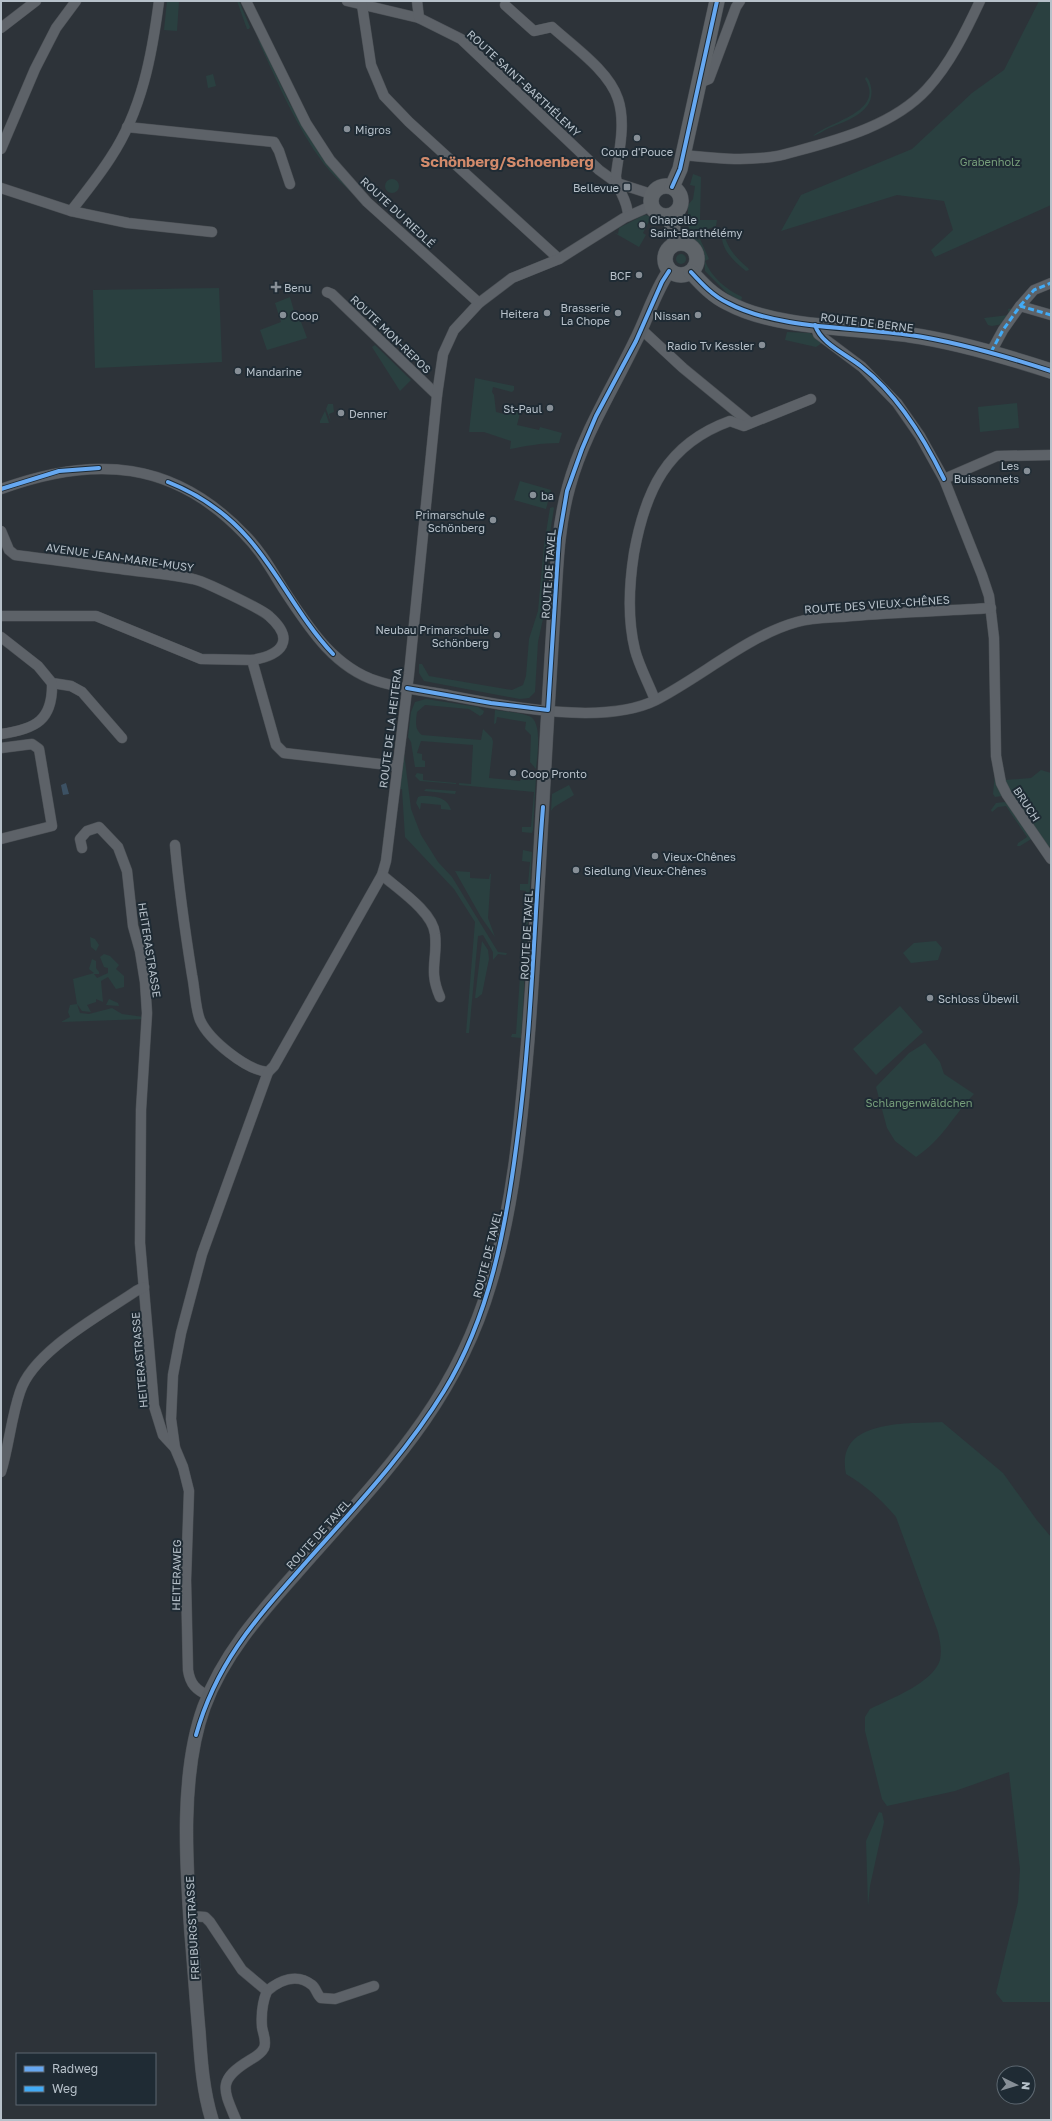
<svg xmlns="http://www.w3.org/2000/svg" width="1052" height="2121" viewBox="0 0 1052 2121" font-family="'Golos Text',sans-serif">
  <style>
    .green { fill: #2a4040 }
    .water { fill: #3c5163 }
    .lines { fill: none; stroke-linecap: round; stroke-linejoin: round }
    .minor-casing { stroke: #4a4f54; stroke-width: 11 }
    .secondary-casing { stroke: #4a4f54; stroke-width: 14 }
    .primary-casing { stroke: #4a5056; stroke-width: 16 }
    .minor { stroke: #5d6268; stroke-width: 10 }
    .secondary { stroke: #5b6066; stroke-width: 13 }
    .primary { stroke: #5f6469; stroke-width: 15 }
    .quiet { stroke: #42abf6; stroke-width: 3; stroke-dasharray: 6 3; stroke-linecap: butt }
    .cycleway-casing { stroke: #1f2b34; stroke-width: 6 }
    .cycleway { stroke: #66a8f1; stroke-width: 4 }
    .poi-dot { fill: #878f97; stroke: #1f2b34; stroke-width: 1.5 }
    .labels { text-anchor: middle; dominant-baseline: central; stroke-width: 4; stroke-linejoin: round; paint-order: stroke }
    .street-label { font-size: 11px; fill: #b7c1ca; stroke: #1f2b34 }
    .poi-label { font-size: 11px; fill: #b7c1ca; stroke: #1f2b34; text-anchor: start }
    .park-label { font-size: 11px; fill: #769e7a; stroke: #1f2b34 }
    .district-label { font-size: 15px; font-weight: bold; fill: #d18a6b; stroke: #1f2b34 }
  </style>
  <rect width="100%" height="100%" fill="#2d3339"/>
  <!-- green -->
  <g class="green">
    <polygon points="167,1 179,1 177,31 164,30"/>
    <polygon points="237,1 239,1 250,27 249,29 247,29"/>
    <polygon points="1039,1 1051,1 1051,205 935,257 931,250 953,230 944,201 897,195 781,231 801,195 912,149 972,93 1004,70"/>
    <path d="M 258,40 L 260,40 L 290,104 L 308,133 L 361,201 C 348,189 335,178 324,164 C 296,127 278,83 258,40 Z"/>
    <polygon points="213,74 216,86 208,88 206,76"/>
    <path d="M 866,77 C 869,79 870,83 871,87 C 876,112 846,121 829,128 C 824,130 818,135 813,136 C 828,122 886,112 865,79 Z"/>
    <path d="M 693,174 L 701,177 L 700,220 L 717,220 L 716,226 L 695,234 L 697,240 L 700,239 L 709,259 L 705,261 C 711,277 727,290 742,297 L 741,301 L 727,293 L 705,271 L 704,253 L 701,246 L 692,236 L 688,225 L 688,205 L 693,199 L 695,186 L 690,185 Z"/>
    <circle cx="392" cy="186" r="7"/>
    <polygon points="646,215 651,217 643,233 646,235 639,247 613,232 618,234 619,228 642,216"/>
    <path d="M 722,235 L 724,235 C 729,250 736,258 748,268 L 749,270 L 746,271 C 735,262 721,250 722,235 Z"/>
    <circle cx="681" cy="259" r="5"/>
    <polygon points="219,288 222,362 95,368 93,290"/>
    <polygon points="290,297 294,311 297,311 307,338 267,350 260,330 281,322 275,303"/>
    <polygon points="1014,308 1003,324 992,326 988,325 984,318 1009,315 1008,309"/>
    <polygon points="787,332 810,333 822,343 816,347 785,340"/>
    <polygon points="375,345 411,380 400,391 372,347"/>
    <path d="M 475,378 L 514,386 L 514,390 L 512,392 L 493,387 L 492,392 L 494,395 L 496,412 L 504,414 L 505,411 L 508,413 L 511,410 L 520,413 L 517,425 L 539,430 L 540,427 L 562,433 L 559,443 C 541,443 526,446 510,449 L 511,441 L 484,432 L 469,432 Z"/>
    <polygon points="1017,403 1019,428 980,432 978,407"/>
    <polygon points="328,404 333,404 334,412 329,414 331,422 326,409"/>
    <polygon points="325,411 329,423 320,423 320,421"/>
    <polygon points="520,481 551,490 546,509 514,500"/>
    <polygon points="553,507 554,508 548,546 544,614 538,642 535,692 529,698 520,699 424,681 419,673 419,664 422,664 429,676 512,690 523,685 526,676 529,639 538,611 544,545 550,508"/>
    <path d="M 426,699 L 478,707 L 484,711 L 483,714 L 480,716 L 469,709 L 425,705 L 417,712 C 416,721 414,729 422,735 L 481,740 L 483,729 L 492,738 L 493,742 L 489,778 L 520,781 L 521,779 L 528,780 L 530,772 L 536,776 L 533,830 L 532,833 L 522,832 L 522,827 L 531,827 L 534,792 L 459,785 L 459,783 L 471,784 L 473,745 L 421,741 L 417,753 L 422,754 L 422,760 L 425,761 L 425,767 L 415,767 L 411,742 L 408,737 L 411,712 L 415,702 Z"/>
    <path d="M 495,710 C 506,712 519,712 529,716 C 543,721 537,757 536,769 L 530,762 L 531,735 L 525,729 L 526,722 L 497,717 L 496,723 L 494,724 Z"/>
    <polygon points="404,753 411,809 421,835 438,862 452,877 498,952 507,953 506,955 498,954 493,960 493,952 483,935 478,936 469,1033 466,1033 475,922 454,889 405,837 402,789 399,789"/>
    <polygon points="1041,770 1051,773 1051,845 1048,848 1013,799 1005,780 1031,778"/>
    <polygon points="417,773 423,774 423,780 456,783 456,784 420,781 415,776"/>
    <polygon points="995,773 1002,796 995,797 993,794"/>
    <polygon points="569,785 574,795 554,807 551,811 552,794"/>
    <polygon points="426,789 456,791 455,794 424,791"/>
    <path d="M 421,796 C 433,796 447,796 451,810 L 441,809 L 441,805 L 421,803 L 420,810 L 416,803 L 418,797 Z"/>
    <polygon points="1005,802 1009,803 1033,838 1020,846 1017,846 1018,843 1027,837 1006,806 998,807 992,812 991,810 996,803"/>
    <polygon points="523,850 532,852 521,1038 511,1037 512,1034 516,1034 526,891 520,890 520,884 528,884 530,862 522,861"/>
    <polygon points="455,871 470,872 470,878 489,879 490,874 491,874 488,918 495,937 481,917"/>
    <polygon points="90,937 95,939 99,945 96,951 91,947"/>
    <polygon points="482,941 488,950 489,959 482,994 477,998 475,998"/>
    <polygon points="936,941 942,948 938,960 911,963 903,953 914,943"/>
    <polygon points="104,954 110,956 119,965 116,969 124,976 124,987 116,989 108,977 101,981 103,1002 96,999 96,1002 87,1005 91,1012 82,1011 77,1004 80,1013 89,1014 112,1008 122,1014 144,1017 145,1019 61,1022 70,1017 68,1012 70,1005 77,1004 73,979 94,973 89,969 92,959 96,961 96,968 99,972 99,974 94,974 97,978 108,973 108,968 104,967 100,957"/>
    <polygon points="109,999 118,1003 119,1006 106,1005"/>
    <polygon points="900,1006 923,1032 876,1075 853,1049"/>
    <path d="M 925,1043 L 940,1062 L 944,1074 L 974,1094 C 952,1117 943,1139 916,1157 L 895,1141 L 887,1128 L 876,1087 L 909,1053 Z"/>
    <path d="M 942,1422 L 1003,1473 L 1036,1519 L 1051,1537 L 1051,2002 L 1003,2002 L 996,1993 L 1018,1902 L 1020,1869 L 1009,1772 L 955,1791 L 887,1806 L 882,1799 L 865,1731 L 865,1717 L 870,1709 C 890,1699 933,1683 940,1660 C 942,1650 940,1641 938,1632 L 896,1517 C 881,1499 866,1486 846,1474 C 835,1419 905,1424 942,1422 Z"/>
    <polygon points="879,1812 882,1813 884,1822 870,1886 868,1906 866,1841"/>
  </g>
  <!-- water -->
  <polygon class="water" points="66,783 69,794 63,795 61,785"/>
  <g class="lines">
    <!-- minor casing -->
    <g class="minor-casing">
      <g id="minor">
        <polyline points="246,1 306,123 330,160 367,202 479,303"/>
        <polyline points="347,1 419,18 461,39 599,170 617,183 651,194"/>
        <polyline points="417,1 419,18"/>
        <polyline points="362,5 371,65 384,96 409,122 559,259"/>
        <path d="M 505,5 L 534,31 L 552,27 C 574,47 609,71 618,99 C 626,123 619,151 616,175 C 615,188 628,198 628,216"/>
        <polyline points="1,28 36,1"/>
        <polyline points="699,83 709,79 736,7 740,1"/>
        <polyline points="127,127 274,142 279,151 290,184"/>
        <polyline points="1,149 35,69 56,28 76,1"/>
        <path d="M 683,155 C 713,158 741,161 771,157 C 780,156 789,153 797,151 C 842,139 895,124 927,89 C 950,64 966,31 980,1"/>
        <polyline points="1,188 71,211 128,223 212,232"/>
        <path d="M 71,211 C 85,193 99,176 111,157 C 142,110 152,55 159,1"/>
        <polyline points="327,292 332,294 437,395"/>
        <polyline points="1020,306 1034,290 1051,283"/>
        <polyline points="815,325 818,334 862,367 897,403 920,436 944,479 982,575 989,596 994,638 996,756 1001,783 1007,795 1051,859"/>
        <polyline points="641,329 683,368 750,423"/>
        <polyline points="991,352 1003,330 1020,306 1051,315"/>
        <polyline points="944,479 997,456 1051,455"/>
        <path d="M 1,489 C 94,455 174,460 245,535 C 261,551 272,571 284,590 C 308,626 333,667 377,681 C 398,688 420,690 442,694 C 500,705 602,727 656,700 C 701,677 749,635 797,622 C 814,617 834,618 852,616 C 898,612 944,611 991,608"/>
        <path d="M 1,531 L 9,550 L 15,555 C 56,560 96,566 136,571 C 155,573 174,575 193,579 C 202,580 263,610 269,616 C 296,640 282,655 252,660"/>
        <polyline points="1,616 96,616 201,659 252,660 276,745 284,753 397,766"/>
        <polyline points="1,637 38,666 52,683 71,686 82,692 122,738"/>
        <path d="M 655,700 C 649,684 639,666 635,650 C 627,618 629,585 634,553 C 645,492 666,444 730,421 L 744,426 L 811,399"/>
        <path d="M 1,734 C 36,729 53,720 52,683"/>
        <polyline points="1,748 32,744 39,749 52,826 1,839"/>
        <path d="M 175,845 C 179,889 185,931 192,975 C 195,989 195,1007 200,1020 C 209,1040 246,1070 268,1072 L 274,1066 L 382,875 L 386,861 L 409,674 L 437,395 L 443,354 L 454,330 L 479,303 L 512,278 L 559,259 L 624,218 L 651,206"/>
        <polyline points="82,848 80,839 87,831 99,827 118,847 127,871 133,926 140,951 145,982 147,1013 141,1110 140,1243 154,1406 163,1435 175,1448"/>
        <path d="M 382,875 C 398,889 433,912 435,934 C 438,959 428,970 440,997"/>
        <path d="M 1,1472 C 9,1446 11,1418 20,1392 C 33,1351 101,1315 136,1291 L 144,1287"/>
        <path d="M 209,1696 C 196,1690 190,1684 188,1670 L 186,1580 L 189,1491 L 183,1467 L 175,1448 L 171,1419 L 173,1375 L 181,1333 L 202,1254 L 268,1072"/>
        <path d="M 190,1916 L 205,1917 L 210,1922 L 242,1970 L 267,1991 C 280,1980 297,1973 312,1985 C 316,1988 317,1995 321,1998 L 335,1999 L 374,1986"/>
        <path d="M 236,2120 C 223,2089 217,2080 250,2060 C 255,2057 261,2054 264,2048 C 267,2041 263,2034 262,2027 C 261,2014 262,2003 267,1991"/>
      </g>
    </g>
    <!-- secondary casing -->
    <g class="secondary-casing">
      <path id="secondary" d="M 212,2120 C 203,2091 201,2062 199,2032 C 196,1999 194,1966 191,1933 C 186,1864 180,1773 204,1707 C 226,1647 271,1602 312,1555 C 389,1468 456,1399 490,1284 C 514,1205 521,1121 528,1039 C 537,924 542,808 549,693 C 551,660 553,627 555,594 C 557,558 559,521 569,486 C 583,435 612,390 635,342 C 647,319 654,293 669,271"/>
    </g>
    <!-- primary casing -->
    <g class="primary-casing">
      <g id="primary">
        <circle cx="666" cy="201" r="15"/>
        <polyline points="672,187 680,169 717,1"/>
        <polyline points="670,216 676,243"/>
        <circle cx="681" cy="259" r="16"/>
        <path d="M 691,272 C 702,284 713,296 728,303 C 776,329 855,327 910,335 C 958,342 1005,356 1051,371"/>
      </g>
    </g>
    <!-- minor -->
    <use href="#minor" class="minor"/>
    <!-- secondary -->
    <use href="#secondary" class="secondary"/>
    <!-- primary -->
    <use href="#primary" class="primary"/>
    <!-- quiet -->
    <g class="quiet">
      <polyline points="1020,306 1034,290 1051,283"/>
      <polyline points="991,352 1003,330 1020,306 1051,315"/>
    </g>
    <!-- cycleway casing -->
    <g class="cycleway-casing">
      <g id="cycleway">
        <polyline points="672,187 680,169 717,1"/>
        <path d="M 691,272 C 702,284 713,296 728,303 C 776,329 855,327 910,335 C 958,342 1005,356 1051,371"/>
        <path d="M 815,325 C 821,344 846,354 862,367 C 898,395 924,438 944,479"/>
        <path d="M 168,482 C 198,494 226,513 248,538 C 279,573 299,618 333,654"/>
        <polyline points="1,489 59,471 99,468"/>
        <polyline points="407,688 491,703 548,710 559,538 567,491 582,449 596,416 636,341 662,282 669,271"/>
        <path d="M 196,1735 C 217,1660 258,1617 308,1560 C 356,1506 406,1453 444,1391 C 490,1316 506,1227 517,1141 C 532,1030 534,918 543,807"/>
      </g>
    </g>
    <!-- cycleway -->
    <use href="#cycleway" class="cycleway"/>
  </g>
  <!-- markers -->
  <g class="poi-dot">
    <circle cx="347" cy="129" r="4"/>
    <circle cx="637" cy="138" r="4"/>
    <rect x="623" y="183" width="8" height="8" rx="2"/>
    <circle cx="642" cy="225" r="4"/>
    <circle cx="639" cy="275" r="4"/>
    <path d="M274 281h4v4h4v4h-4v4h-4v-4h-4v-4h4z"/>
    <circle cx="547" cy="313" r="4"/>
    <circle cx="618" cy="313" r="4"/>
    <circle cx="283" cy="315" r="4"/>
    <circle cx="698" cy="315" r="4"/>
    <circle cx="762" cy="345" r="4"/>
    <circle cx="238" cy="371" r="4"/>
    <circle cx="550" cy="408" r="4"/>
    <circle cx="341" cy="413" r="4"/>
    <circle cx="1027" cy="471" r="4"/>
    <circle cx="533" cy="495" r="4"/>
    <circle cx="493" cy="520" r="4"/>
    <circle cx="497" cy="635" r="4"/>
    <circle cx="513" cy="773" r="4"/>
    <circle cx="655" cy="856" r="4"/>
    <circle cx="576" cy="870" r="4"/>
    <circle cx="930" cy="998" r="4"/>
  </g>
  <g class="labels">
    <!-- street labels -->
    <g class="street-label">
      <text transform="translate(524 83) rotate(43)">ROUTE SAINT-BARTHÉLEMY</text>
      <text transform="translate(398 212) rotate(43)">ROUTE DU RIEDLÉ</text>
      <text transform="translate(867 322) rotate(7)">ROUTE DE BERNE</text>
      <text transform="translate(391 334) rotate(44)">ROUTE MON-REPOS</text>
      <text transform="translate(120 557) rotate(8)">AVENUE JEAN-MARIE-MUSY</text>
      <text transform="translate(548 574) rotate(-86)">ROUTE DE TAVEL</text>
      <text transform="translate(877 604) rotate(-4)">ROUTE DES VIEUX-CHÊNES</text>
      <text transform="translate(390 728) rotate(-83)">ROUTE DE LA HEITERA</text>
      <text transform="translate(1027 804) rotate(57)">BRUCH</text>
      <text transform="translate(526 935) rotate(-87)">ROUTE DE TAVEL</text>
      <text transform="translate(150 950) rotate(81)">HEITERASTRASSE</text>
      <text transform="translate(487 1254) rotate(-76)">ROUTE DE TAVEL</text>
      <text transform="translate(139 1360) rotate(-95)">HEITERASTRASSE</text>
      <text transform="translate(318 1534) rotate(-48)">ROUTE DE TAVEL</text>
      <text transform="translate(176 1575) rotate(-89)">HEITERAWEG</text>
      <text transform="translate(192 1928) rotate(-93)">FREIBURGSTRASSE</text>
    </g>
    <!-- poi labels -->
    <g class="poi-label">
      <text x="355" y="129">Migros</text>
      <text x="637" y="151" text-anchor="middle">Coup d'Pouce</text>
      <text x="619" y="187" text-anchor="end">Bellevue</text>
      <text x="650" y="219">Chapelle<tspan x="650" dy="13">Saint-Barthélémy</tspan></text>
      <text x="631" y="275" text-anchor="end">BCF</text>
      <text x="284" y="287">Benu</text>
      <text x="610" y="307" text-anchor="end">Brasserie<tspan x="610" dy="13">La Chope</tspan></text>
      <text x="539" y="313" text-anchor="end">Heitera</text>
      <text x="291" y="315">Coop</text>
      <text x="690" y="315" text-anchor="end">Nissan</text>
      <text x="754" y="345" text-anchor="end">Radio Tv Kessler</text>
      <text x="246" y="371">Mandarine</text>
      <text x="542" y="408" text-anchor="end">St-Paul</text>
      <text x="349" y="413">Denner</text>
      <text x="1019" y="465" text-anchor="end">Les<tspan x="1019" dy="13">Buissonnets</tspan></text>
      <text x="541" y="495">ba</text>
      <text x="485" y="514" text-anchor="end">Primarschule<tspan x="485" dy="13">Schönberg</tspan></text>
      <text x="489" y="629" text-anchor="end">Neubau Primarschule<tspan x="489" dy="13">Schönberg</tspan></text>
      <text x="521" y="773">Coop Pronto</text>
      <text x="663" y="856">Vieux-Chênes</text>
      <text x="584" y="870">Siedlung Vieux-Chênes</text>
      <text x="938" y="998">Schloss Übewil</text>
    </g>
    <!-- park labels -->
    <g class="park-label">
      <text x="990" y="161">Grabenholz</text>
      <text x="919" y="1102">Schlangenwäldchen</text>
    </g>
    <!-- district labels -->
    <g class="district-label">
      <text x="507" y="161">Schönberg/Schoenberg</text>
    </g>
  </g>
  <!-- border -->
  <rect width="1052" height="2121" fill="none" stroke="#b7c1ca" stroke-width="4"/>
  <!-- legend -->
  <rect x="16" y="2053" width="140" height="52" fill="#1f2b34" stroke="#5c6770"/>
  <rect x="24" y="2066" width="20" height="6" fill="#66a8f1" stroke="#5c6770"/>
  <text x="52" y="2073" font-size="12" fill="#b7c1ca">Radweg</text>
  <rect x="24" y="2086" width="20" height="6" fill="#42abf6" stroke="#5c6770"/>
  <text x="52" y="2093" font-size="12" fill="#b7c1ca">Weg</text>
  <!-- north arrow -->
  <g transform="translate(1016 2085) rotate(95)"><circle r="19" fill="#1f2b34" stroke="#5c6770"/>
  <path d="M0-3L7 15L0 10L-7 15Z" fill="#878f97"/>
  <text y="-6" font-size="11" font-weight="bold" text-anchor="middle" fill="#b7c1ca">N</text>
  </g>
</svg>
